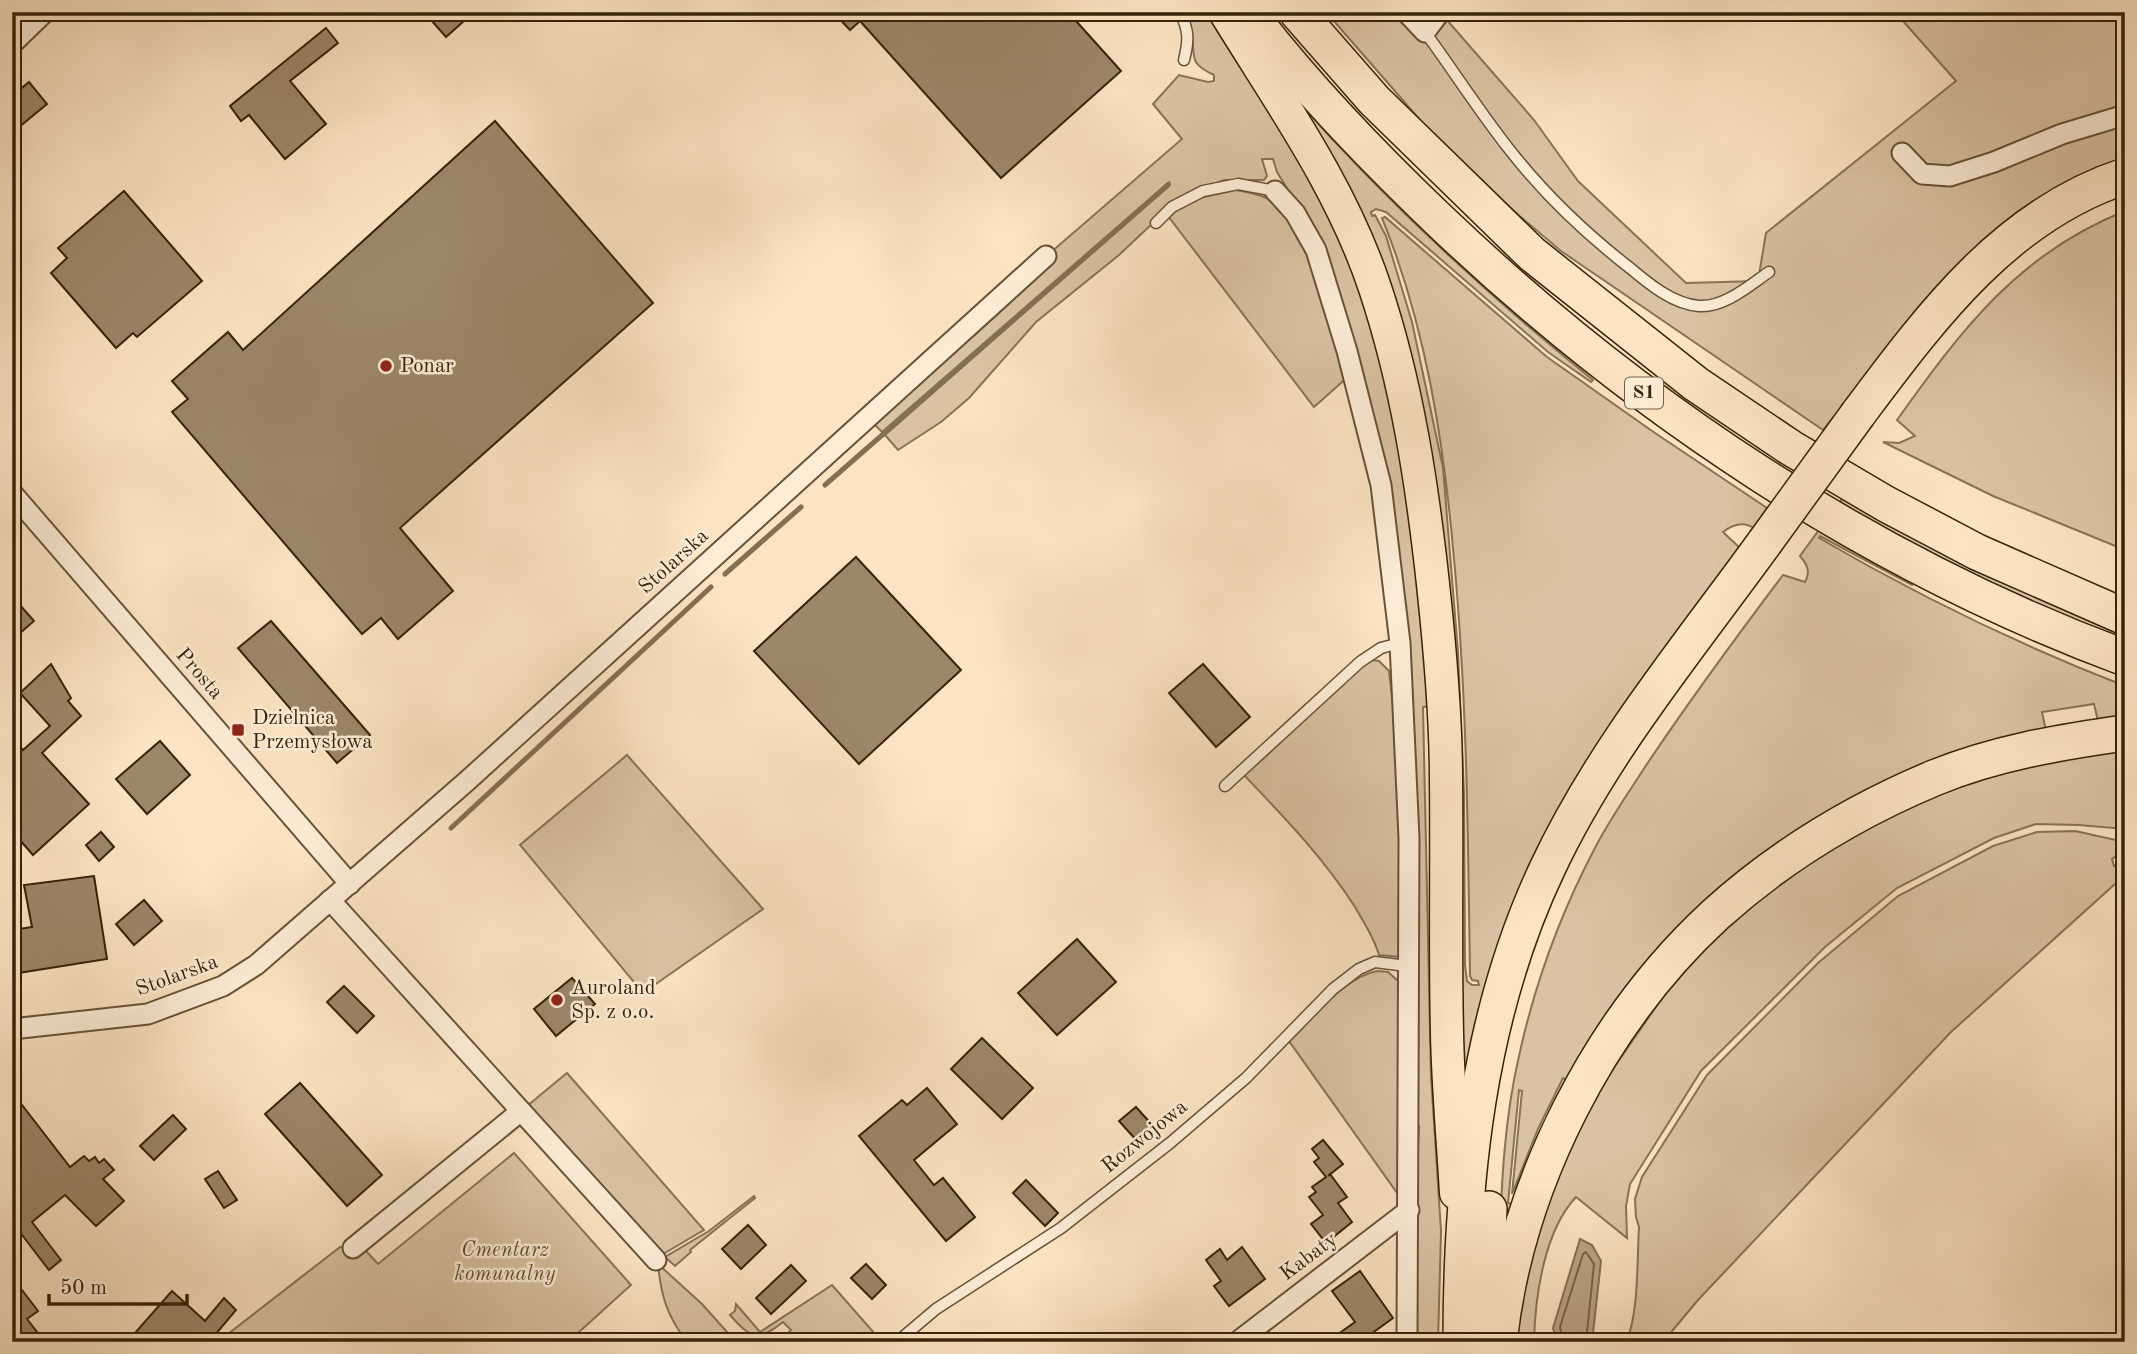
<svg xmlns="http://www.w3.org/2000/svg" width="2137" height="1354" viewBox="0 0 2137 1354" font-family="'Old Standard TT',serif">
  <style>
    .green { fill: #dac3a2; stroke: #887355; stroke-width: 2; fill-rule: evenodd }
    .water { fill: #b8a283; stroke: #846f52; stroke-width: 2 }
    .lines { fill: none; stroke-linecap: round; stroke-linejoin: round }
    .shore { stroke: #766246; stroke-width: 2 }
    .stream { stroke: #846f52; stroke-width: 5 }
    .building { fill: #9c8769; stroke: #352308; stroke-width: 2 }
    .service-casing { stroke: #675336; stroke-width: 13 }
    .minor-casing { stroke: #675336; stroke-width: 23 }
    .trunk-casing { stroke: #352308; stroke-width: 35 }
    .motorway-casing { stroke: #352308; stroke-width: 38 }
    .service { stroke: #fdedd7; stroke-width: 10 }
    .minor { stroke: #fdedd7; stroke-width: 19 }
    .trunk { stroke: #fce4c2; stroke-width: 32 }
    .motorway { stroke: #fce4c2; stroke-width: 35 }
    .motorway-bridge-casing { stroke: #352308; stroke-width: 38; stroke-linecap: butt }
    .motorway-bridge { stroke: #fce4c2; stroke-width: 35 }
    .poi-dot { fill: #8f2418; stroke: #fdedd7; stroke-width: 2.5 }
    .labels { text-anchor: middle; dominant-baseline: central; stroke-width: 5; stroke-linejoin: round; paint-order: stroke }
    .shield { fill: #fdedd7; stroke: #716046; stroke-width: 2 }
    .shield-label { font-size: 19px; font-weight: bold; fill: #352308 }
    .poi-label { font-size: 21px; fill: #352308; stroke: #fdedd7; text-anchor: start }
    .street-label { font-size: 21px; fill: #352308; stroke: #fdedd7 }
    .park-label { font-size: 21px; font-style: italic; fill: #5e4b2e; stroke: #fdedd7 }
  </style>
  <rect width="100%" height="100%" fill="#fce4c2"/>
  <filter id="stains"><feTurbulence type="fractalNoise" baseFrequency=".00286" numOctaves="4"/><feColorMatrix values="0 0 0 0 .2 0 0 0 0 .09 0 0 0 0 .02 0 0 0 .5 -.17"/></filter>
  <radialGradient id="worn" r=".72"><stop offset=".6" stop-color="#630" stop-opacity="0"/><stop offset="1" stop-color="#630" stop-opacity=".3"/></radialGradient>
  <!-- green -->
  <g class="green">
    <path d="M 1187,12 L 1212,12 L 1336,212 L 1365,283 L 1411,478 L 1432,706 L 1423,707 L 1431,1077 L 1441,1231 L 1438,1342 L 1417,1342 L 1415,1210 L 1419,1127 L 1410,1102 L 1404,615 L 1317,237 L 1277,172 L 1273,159 L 1262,159 L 1267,176 L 1264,180 L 1224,180 L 1201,189 L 1154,222 L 1119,255 L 1036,322 L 969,398 L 941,422 L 898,450 L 885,435 L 1170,184 L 1169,182 L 882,432 L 874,424 L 999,313 L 1006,304 L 1055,258 L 1050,253 L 1182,139 L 1153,104 L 1179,75 L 1208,82 L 1214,81 L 1214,75 C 1189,63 1195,59 1192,35 C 1191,27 1189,20 1187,12 Z"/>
    <polygon points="1326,12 1440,12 1534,120 1578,181 1686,283 1758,281 1766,233 1956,81 1895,12 2125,12 2125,163 1865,380 1823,430 1561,251 1478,181 1421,121"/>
    <path d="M 1295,98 C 1386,201 1486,294 1593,380 L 1591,382 L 1548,352 L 1386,212 L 1376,209 L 1371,212 L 1372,216 L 1375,215 L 1386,236 L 1412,322 L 1443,468 L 1458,652 L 1464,795 L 1465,965 L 1467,981 L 1472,985 L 1479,985 L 1478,981 L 1472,980 L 1470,976 C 1468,837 1467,697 1454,559 C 1444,443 1426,326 1382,218 L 1385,217 L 1547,357 L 1655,433 L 1767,508 L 1754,528 C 1743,521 1733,524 1723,532 L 1742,550 L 1637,696 L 1463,1091 L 1432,467 Z"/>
    <path d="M 1236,190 C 1266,195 1273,199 1296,220 L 1350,375 L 1314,407 L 1168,216 L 1195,199 Z"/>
    <path d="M 2125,211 L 2125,550 L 1993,496 L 1883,442 L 1899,443 L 1915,436 L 1897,420 C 1961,330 2019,253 2125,211 Z"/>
    <polygon points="1845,494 2125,630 2125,644 2031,604 1838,505"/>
    <path d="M 1819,530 L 1914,582 L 1912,585 L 1820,536 L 1819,538 C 1917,595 2019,645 2125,686 L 2125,725 L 1984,752 L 1676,944 L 1498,1278 C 1501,1203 1502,1129 1519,1056 C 1535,983 1561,912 1596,846 C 1611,817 1631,789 1649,761 C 1692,697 1737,636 1783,575 L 1805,582 C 1811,572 1807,564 1800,556 ZM 2094,704 L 2098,721 L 2046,731 L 2042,712 ZM 1563,1078 L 1566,1080 L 1541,1130 L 1514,1200 L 1515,1204 L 1508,1203 L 1519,1090 L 1522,1091 L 1512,1194 L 1538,1129 Z"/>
    <path d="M 1372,660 L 1379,661 L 1389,671 L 1403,791 L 1401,957 L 1379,955 C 1374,937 1364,923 1355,907 C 1323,857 1284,817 1243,774 L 1365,663 Z"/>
    <path d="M 2125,748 L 2125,829 L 2079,825 L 2036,824 L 1994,838 L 1897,888 L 1825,947 L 1701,1071 L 1630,1184 L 1626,1206 L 1627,1238 L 1576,1197 C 1544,1231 1535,1297 1534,1342 L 1517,1342 L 1518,1321 L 1540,1212 L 1599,1089 L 1667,991 L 1715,934 L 1848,829 L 1967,777 Z"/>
    <polygon points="627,755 763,909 643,993 520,845"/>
    <path d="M 2075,831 L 2125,842 L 2125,850 L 2112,859 L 2114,866 L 2125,864 L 2125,875 L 1951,1032 L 1698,1300 L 1663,1342 L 1626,1342 C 1639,1315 1637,1258 1639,1227 L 1636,1217 L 1635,1199 L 1642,1177 L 1707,1075 L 1818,963 L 1898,896 L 1993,846 L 2037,832 Z"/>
    <path d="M 1377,971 L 1388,972 L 1398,981 L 1400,1197 L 1289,1041 C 1313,1018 1344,977 1377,971 Z"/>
    <polygon points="567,1073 704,1230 663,1254 527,1106"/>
    <polygon points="514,1153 631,1285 568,1342 221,1342 228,1334 340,1247 365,1250 378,1264"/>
    <polygon points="754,1196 755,1198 690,1250 691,1252 675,1266 665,1257 709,1231"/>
    <path d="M 658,1264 L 702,1304 L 736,1342 L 687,1342 C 667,1316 661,1296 658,1264 Z"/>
    <path d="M 832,1285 L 882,1342 L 780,1342 L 791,1330 L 783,1322 C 758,1342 751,1339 730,1315 L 735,1311 L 736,1304 L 760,1332 Z"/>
  </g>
  <!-- water -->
  <polygon class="water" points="1580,1239 1592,1245 1601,1261 1592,1342 1557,1342 1553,1328"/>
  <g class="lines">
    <!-- shore -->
    <polyline class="shore" points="1563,1342 1560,1327 1583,1254 1586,1252 1594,1264 1586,1342"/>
    <!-- stream -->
    <g class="stream">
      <polyline points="825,485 1168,185"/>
      <polyline points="725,574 801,507"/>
      <polyline points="451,828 711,587"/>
    </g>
  </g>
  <!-- building -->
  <g class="building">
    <polygon points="424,12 474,12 446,37"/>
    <polygon points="833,12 1068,12 1121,71 1001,178 860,21 850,30"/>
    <polygon points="326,28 338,43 290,81 326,124 285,159 249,115 241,121 230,106"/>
    <polygon points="29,82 47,104 19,127 12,119 12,96"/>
    <polygon points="495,121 653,303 400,528 453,591 398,639 381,618 362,634 172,412 188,399 172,381 228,332 243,350"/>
    <polygon points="124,191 202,281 137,337 133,333 116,348 51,273 67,258 58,248"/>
    <polygon points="856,557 961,670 859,764 754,651"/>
    <polygon points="12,596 34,621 12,640"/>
    <polygon points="271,621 370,735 337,763 238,648"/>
    <polygon points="51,664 71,698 68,701 81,716 42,753 89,804 33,855 12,831 12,738 23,750 50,726 20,693"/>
    <polygon points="1203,664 1250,717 1216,747 1169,693"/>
    <polygon points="160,741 190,775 147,814 116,779"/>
    <polygon points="101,832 114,847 99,861 86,845"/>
    <polygon points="94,876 107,959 12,974 12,930 32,927 24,885"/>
    <polygon points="144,900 162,921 134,945 116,924"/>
    <polygon points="1077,939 1116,982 1057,1035 1018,993"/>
    <polygon points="572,978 595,1004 556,1036 534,1009"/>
    <polygon points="344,986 374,1016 357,1033 327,1002"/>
    <polygon points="982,1038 1033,1088 1002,1119 951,1069"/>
    <polygon points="300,1083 382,1175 347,1206 265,1114"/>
    <polygon points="927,1088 957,1124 914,1160 934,1185 943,1178 975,1217 946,1241 859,1136 902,1100 907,1105"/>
    <polygon points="12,1092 70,1167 84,1156 89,1161 95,1157 99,1163 104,1159 114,1170 103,1179 124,1201 96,1226 65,1195 32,1222 61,1260 49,1270 19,1231 12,1236"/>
    <polygon points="1136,1107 1154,1127 1138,1142 1119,1121"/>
    <polygon points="173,1115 186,1129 154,1160 140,1146"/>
    <polygon points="1323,1140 1343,1164 1328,1176 1330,1174 1347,1197 1338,1203 1352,1222 1326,1243 1311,1224 1323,1215 1309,1197 1316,1192 1312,1187 1326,1177 1314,1162 1319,1158 1312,1149"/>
    <polygon points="218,1171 237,1200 224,1208 205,1179"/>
    <polygon points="1026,1180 1058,1213 1045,1226 1013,1193"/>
    <polygon points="748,1225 766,1245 741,1269 722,1249"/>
    <polygon points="1242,1247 1265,1279 1229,1306 1214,1286 1221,1281 1206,1260 1220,1249 1227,1260"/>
    <polygon points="866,1264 886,1285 872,1299 851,1278"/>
    <polygon points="791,1265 806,1281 771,1314 756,1298"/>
    <polygon points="1360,1271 1393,1318 1360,1342 1327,1342 1355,1322 1332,1291"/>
    <polygon points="22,1290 38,1311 27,1319 45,1342 12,1342 12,1297"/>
    <polygon points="172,1291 205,1321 224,1298 236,1310 209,1342 127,1342"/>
  </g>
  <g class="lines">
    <!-- service casing -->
    <g class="service-casing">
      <g id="service">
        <path d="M 1180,12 C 1189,31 1189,40 1184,60"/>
        <path d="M 1425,32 C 1453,70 1479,111 1509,149 C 1544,194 1585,233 1630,268 C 1649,284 1673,304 1699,306 C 1724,308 1750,285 1769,272"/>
        <polyline points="1156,223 1172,207 1203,191 1238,184 1275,191"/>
        <polyline points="1225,786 1360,662 1381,648 1400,643"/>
        <polyline points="897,1342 936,1309 1061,1228 1170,1143 1246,1078 1333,989 1359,969 1375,962 1407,966"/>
      </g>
    </g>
    <!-- minor casing -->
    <g class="minor-casing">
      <g id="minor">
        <polyline points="1406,12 1425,32 1440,12"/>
        <polyline points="12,44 45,12"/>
        <polyline points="1902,153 1922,174 1950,176 1994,162 2062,134 2125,115"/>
        <polyline points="1275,191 1295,213 1316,250 1347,351 1381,485 1400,643 1409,838 1407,1342"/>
        <polyline points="12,493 350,884"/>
        <polyline points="330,900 656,1260"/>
        <polyline points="12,1029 148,1014 223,986 256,965 467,781 1046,256"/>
        <polyline points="353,1248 521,1111"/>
        <polyline points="1237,1342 1409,1210"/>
      </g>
    </g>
    <!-- trunk casing -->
    <g class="trunk-casing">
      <path id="trunk" d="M 1225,12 C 1279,100 1342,188 1375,288 C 1407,384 1422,483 1433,584 C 1440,649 1446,715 1446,780 C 1447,865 1445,949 1447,1033 C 1448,1086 1453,1140 1456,1193"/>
    </g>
    <!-- motorway casing -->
    <g class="motorway-casing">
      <g id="motorway">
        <path d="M 1248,12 C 1305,87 1371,155 1439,220 C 1635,407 1869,563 2125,658"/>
        <polyline points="1297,12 1374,100 1532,254 1696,384 1791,448 1886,504 1977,552 2125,617"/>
        <path d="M 1858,414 C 1930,318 2005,215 2125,176"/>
        <polyline points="1484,1317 1489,1209"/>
        <path d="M 1461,1342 C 1461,1181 1478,1014 1548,867 C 1603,750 1689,647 1765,542"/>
        <path d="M 1499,1342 C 1516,1185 1599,1022 1715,915 C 1779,857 1855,811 1934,778 C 1995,753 2060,742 2125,733"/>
      </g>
    </g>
    <!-- service -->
    <use href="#service" class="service"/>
    <!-- minor -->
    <use href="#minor" class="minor"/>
    <!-- trunk -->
    <use href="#trunk" class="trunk"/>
    <!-- motorway -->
    <use href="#motorway" class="motorway"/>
    <!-- motorway-bridge casing -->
    <g class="motorway-bridge-casing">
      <polyline id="motorway-bridge" points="1765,542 1858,414"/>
    </g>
    <!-- motorway-bridge -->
    <use href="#motorway-bridge" class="motorway-bridge"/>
  </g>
  <!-- markers -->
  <g class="poi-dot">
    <circle cx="386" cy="366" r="7"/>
    <rect x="231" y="723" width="14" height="14" rx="3.5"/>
    <circle cx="557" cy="1000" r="7"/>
  </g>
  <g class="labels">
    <!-- shield labels -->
    <rect class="shield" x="1625" y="377.5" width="38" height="31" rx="5"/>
    <g class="shield-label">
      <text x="1644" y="393">S1</text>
    </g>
    <!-- poi labels -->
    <g class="poi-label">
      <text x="400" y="366">Ponar</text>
      <text x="252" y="718">Dzielnica<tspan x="252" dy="24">Przemysłowa</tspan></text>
      <text x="571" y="988">Auroland<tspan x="571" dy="24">Sp. z o.o.</tspan></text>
    </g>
    <!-- street labels -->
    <g class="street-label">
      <text transform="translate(674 562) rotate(-42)">Stolarska</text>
      <text transform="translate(199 674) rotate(49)">Prosta</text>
      <text transform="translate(177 976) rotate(-20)">Stolarska</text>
      <text transform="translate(1145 1137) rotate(-39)">Rozwojowa</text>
      <text transform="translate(1309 1257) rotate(-37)">Kabaty</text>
    </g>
    <!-- park labels -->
    <g class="park-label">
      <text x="505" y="1250">Cmentarz<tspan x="505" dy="24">komunalny</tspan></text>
    </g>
  </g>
  <!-- margin -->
  <rect width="2137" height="1354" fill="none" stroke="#fce4c2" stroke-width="42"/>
  <rect x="14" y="14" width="2109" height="1326" fill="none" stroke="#352308" stroke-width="3.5"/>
  <rect x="21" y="21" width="2095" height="1312" fill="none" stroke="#352308" stroke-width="2"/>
  <!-- scale -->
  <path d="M49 1294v10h138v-10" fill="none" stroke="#352308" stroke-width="3.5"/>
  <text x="60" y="1294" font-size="21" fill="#352308" stroke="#fdedd7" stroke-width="5" paint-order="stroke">50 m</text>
  <rect width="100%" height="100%" filter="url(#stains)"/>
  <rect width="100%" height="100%" fill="url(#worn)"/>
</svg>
